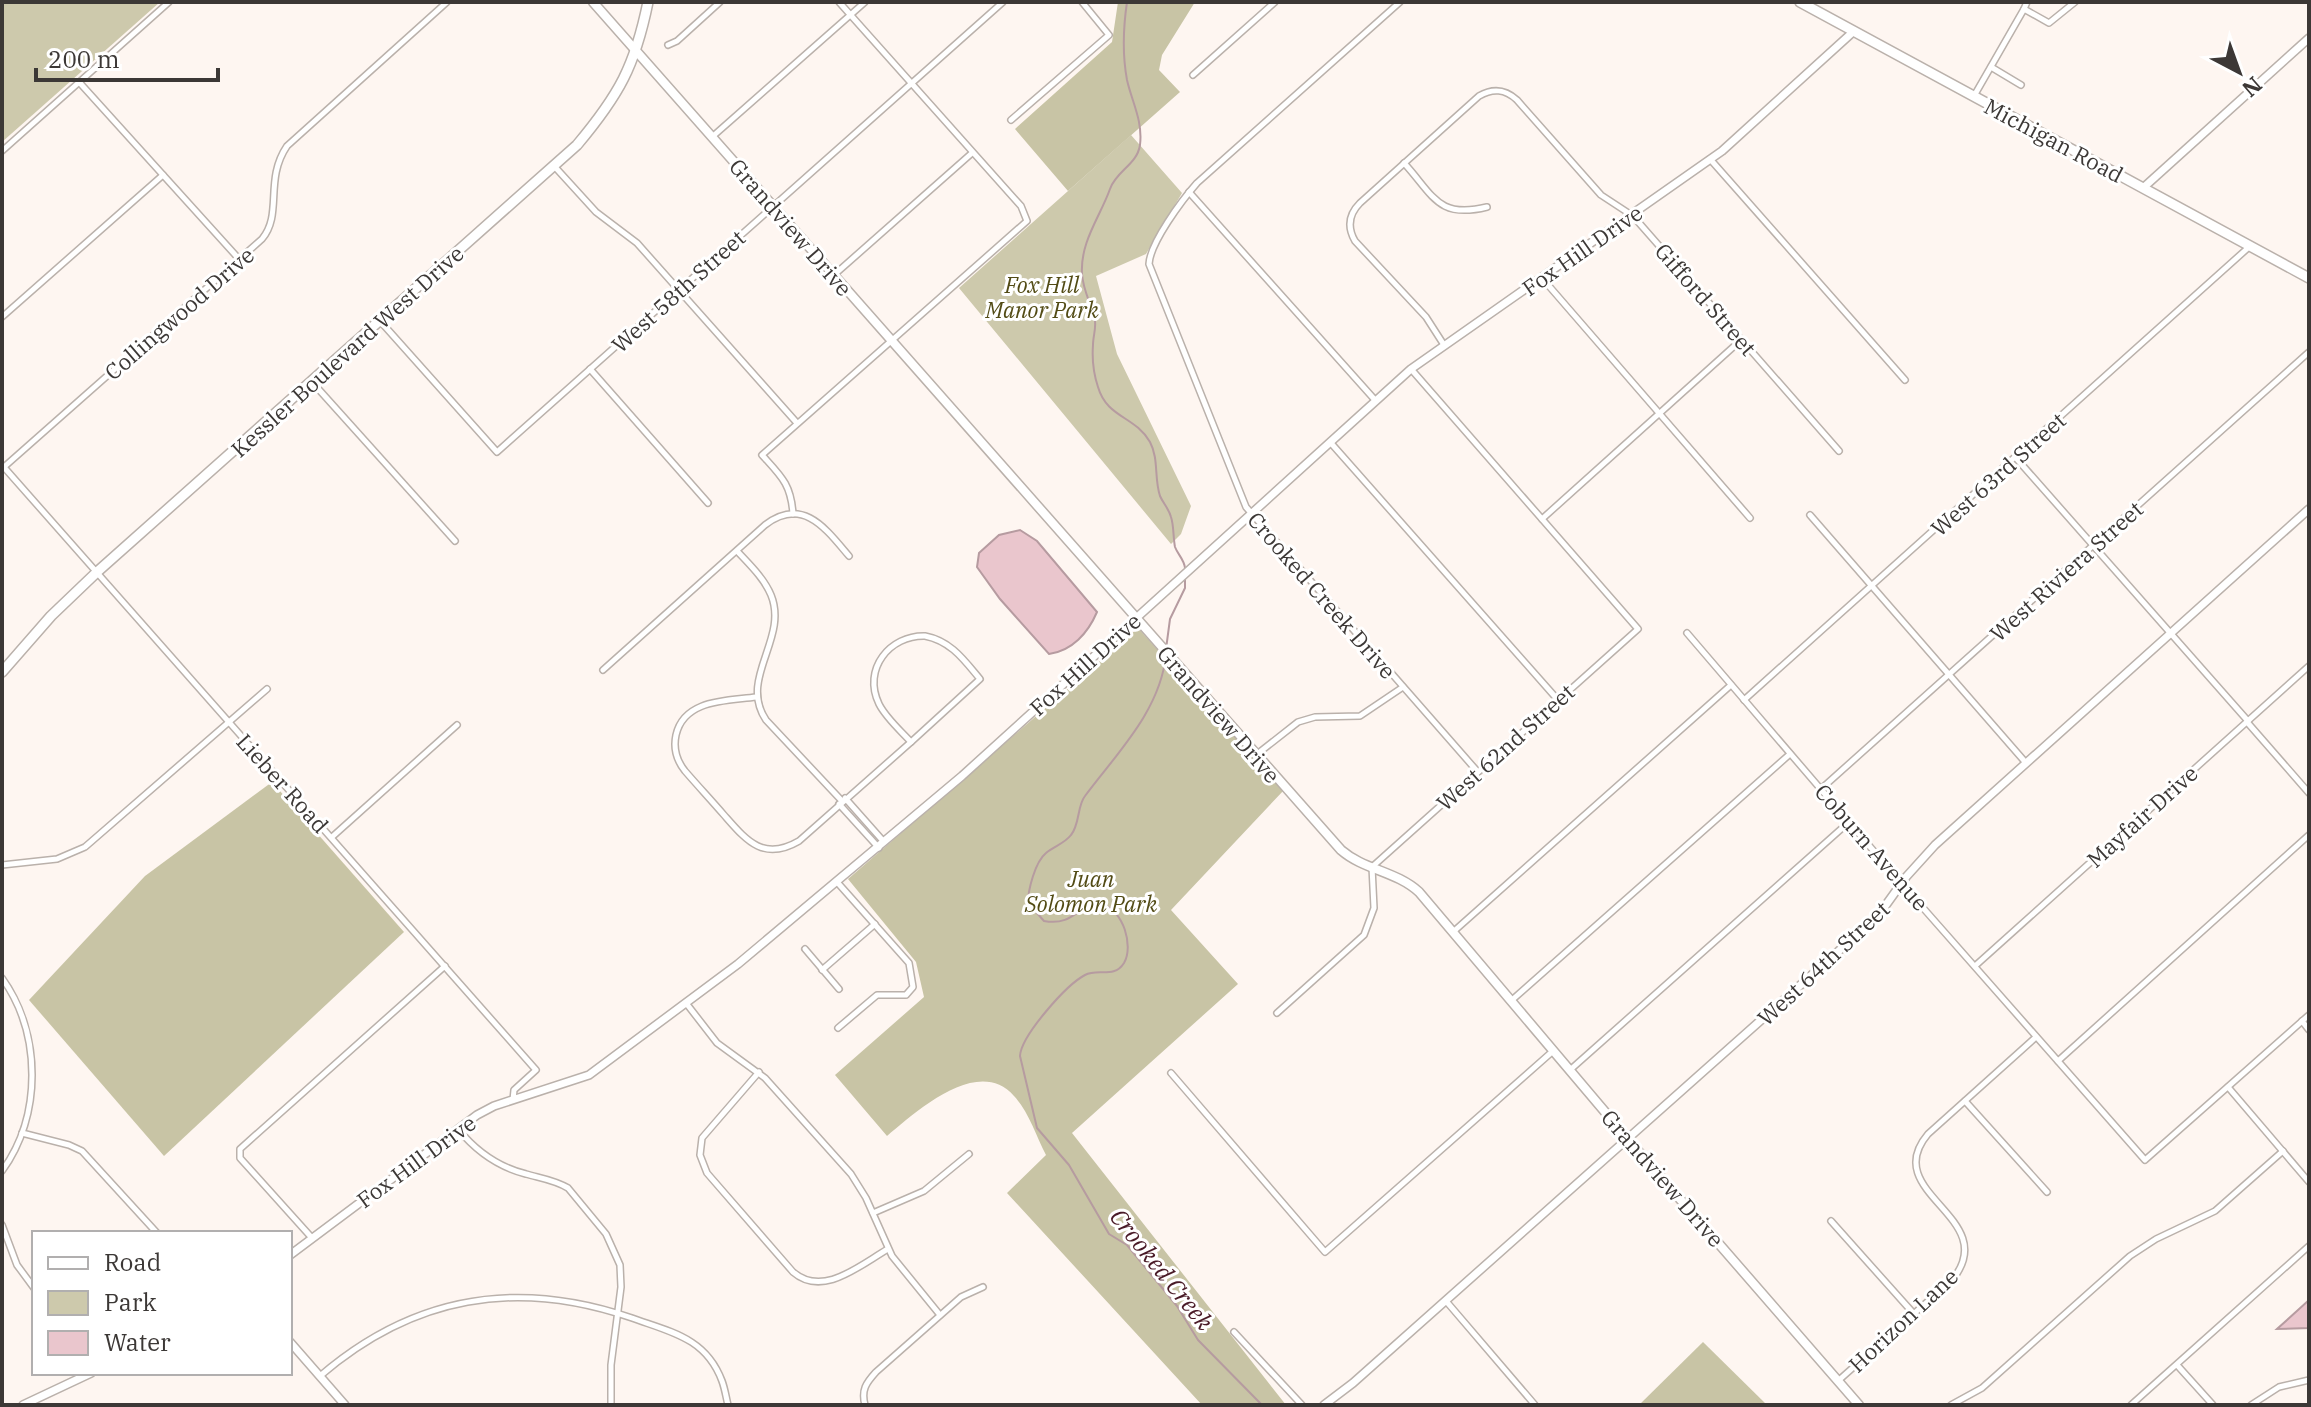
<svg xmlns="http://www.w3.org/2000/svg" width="2311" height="1407" viewBox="0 0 2311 1407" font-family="'IBM Plex Serif',serif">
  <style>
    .green { fill: #cdc9ac }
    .forest { fill: #c8c4a5 }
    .water { fill: #eac6cd; stroke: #b69ba0; stroke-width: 2 }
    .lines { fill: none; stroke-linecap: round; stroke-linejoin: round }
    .stream { stroke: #b69ba0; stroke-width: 2 }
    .minor-casing { stroke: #bab1ab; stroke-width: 8 }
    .tertiary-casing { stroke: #bab1ab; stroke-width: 10 }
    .secondary-casing { stroke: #bab1ab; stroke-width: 11 }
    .primary-casing { stroke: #bab1ab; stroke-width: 12 }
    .minor { stroke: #fff; stroke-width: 5 }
    .tertiary { stroke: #fff; stroke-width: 7 }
    .secondary { stroke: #fff; stroke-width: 8 }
    .primary { stroke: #fff; stroke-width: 9 }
    .labels { text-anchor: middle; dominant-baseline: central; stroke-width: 6; stroke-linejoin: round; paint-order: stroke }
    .street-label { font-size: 22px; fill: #3c3836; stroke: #fff }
    .park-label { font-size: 22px; font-style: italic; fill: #524b15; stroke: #fff }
    .water-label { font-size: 24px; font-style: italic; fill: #491a27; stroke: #fff }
  </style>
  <rect width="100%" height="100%" fill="#fef6f1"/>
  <!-- green -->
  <g class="green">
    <polygon points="2,2 160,2 2,142"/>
    <polygon points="1131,135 1182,193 1146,254 1096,276 1117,354 1191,506 1181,534 1171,544 959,288"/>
  </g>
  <!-- forest -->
  <g class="forest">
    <polygon points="1118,2 1195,2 1162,55 1159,70 1180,92 1068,191 1015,129 1112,42"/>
    <path d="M 1138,628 L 1284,790 L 1171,910 L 1238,984 L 1072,1133 L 1286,1405 L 1202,1405 L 1007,1193 L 1046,1155 C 1036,1136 1029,1112 1014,1096 C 978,1055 916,1112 887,1136 L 835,1075 L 924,997 L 916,962 L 848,879 Z"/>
    <polygon points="272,782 404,932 164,1156 29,1000 145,876"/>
    <polygon points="1703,1342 1767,1405 1639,1405"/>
  </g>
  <!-- water -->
  <g class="water">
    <path d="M 1020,530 L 1037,541 L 1097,612 C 1088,633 1072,651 1049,654 L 1000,599 L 977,567 L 979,553 L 999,535 Z"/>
    <polygon points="2309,1300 2309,1328 2277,1329"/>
  </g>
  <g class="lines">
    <!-- stream -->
    <g class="stream">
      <path d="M 1127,2 C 1123,29 1122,53 1127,80 C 1132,102 1143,121 1140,145 C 1137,165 1116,171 1110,189 C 1100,217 1080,242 1082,274 C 1083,291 1092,305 1095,321 C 1096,329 1093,337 1093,345 C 1092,358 1094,375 1098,387 C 1107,418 1135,416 1150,442 C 1159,459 1154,478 1160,496 C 1163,503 1169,509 1171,517 C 1174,526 1173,537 1175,547 C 1178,555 1184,559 1185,568"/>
      <polyline points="1166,649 1170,619 1185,588 1185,578"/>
      <path d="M 1166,655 C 1160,711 1117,753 1085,796 C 1077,806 1080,824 1071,835 C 1064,844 1054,846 1046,853 C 1035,862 1028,890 1028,903 L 1044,921 C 1066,925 1073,915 1090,904 C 1095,905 1099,904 1103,905 C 1123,910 1134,946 1124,963 C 1114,979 1098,968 1085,975 C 1066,985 1021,1036 1020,1056 L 1037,1128 L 1069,1165 L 1109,1234 L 1127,1245 L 1177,1306 L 1198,1340 L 1262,1405"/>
    </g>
    <!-- minor casing -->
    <g class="minor-casing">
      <g id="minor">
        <path d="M 1400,2 L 1197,183 C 1182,200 1150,243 1149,264 L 1246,507 L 1477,771"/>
        <polyline points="2027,2 2024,9 2049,23 2075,2"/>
        <polyline points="668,45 677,41 720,2"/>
        <polyline points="1991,67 2021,85"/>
        <polyline points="1193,75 1275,2"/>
        <polyline points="79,82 239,259"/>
        <polyline points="1974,96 2024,9"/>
        <polyline points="1011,120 1109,35 1082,2"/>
        <polyline points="712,137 865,2"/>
        <polyline points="2,151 169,2"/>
        <polyline points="1710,159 1905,380"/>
        <path d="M 1404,163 C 1434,196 1438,219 1487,207"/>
        <polyline points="555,167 596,212 637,243 797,423"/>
        <polyline points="1189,192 1375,400"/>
        <polyline points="834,275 972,153"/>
        <polyline points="1542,278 1750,518"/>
        <polyline points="2,317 163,175"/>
        <polyline points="381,322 497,452 1003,2"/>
        <path d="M 1444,345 L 1426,317 L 1355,241 C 1347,227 1349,214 1360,203 L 1479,96 C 1493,88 1505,89 1517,100 L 1601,195 L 1633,216 L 1839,451"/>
        <polyline points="590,369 708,503"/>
        <polyline points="313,383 455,541"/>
        <polyline points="1330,442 1558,700"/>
        <polyline points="2016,458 2248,721"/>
        <polyline points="2,465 536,1070 514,1090 513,1100"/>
        <path d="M 4,467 L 262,239 C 283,214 264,180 287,146 L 447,2"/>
        <path d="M 793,514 C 791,484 781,476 762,455 L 1027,221 L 1021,206 L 839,2"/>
        <polyline points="1810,515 2026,763"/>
        <polyline points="1542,519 1741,340"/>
        <path d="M 737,551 C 749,564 764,578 771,595 C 789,639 738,678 766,720 L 842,801"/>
        <polyline points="1687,633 1902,884 2145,1160 2309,1015"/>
        <path d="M 925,636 C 951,641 964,660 980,679 L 911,742 C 900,730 886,718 879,704 C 862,669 890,635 925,636 Z"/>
        <path d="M 603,670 L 765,525 C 803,496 826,529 849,556"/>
        <path d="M 756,697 C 727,701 684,699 676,735 C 673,749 677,761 685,771 C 698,786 711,800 724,815 C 746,840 763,862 799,841 L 911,742"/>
        <polyline points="1744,700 2249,247"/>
        <polyline points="2247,722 2309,793"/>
        <polyline points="1256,755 1298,722 1315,717 1360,716 1403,687"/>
        <polyline points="1821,789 2309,352"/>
        <polyline points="845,798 884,842"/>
        <polyline points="839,804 879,848"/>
        <polyline points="332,837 457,725"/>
        <polyline points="2,865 57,859 85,847 267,689"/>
        <polyline points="837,882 909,963 913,987 906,995 877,995 838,1028"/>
        <polyline points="1453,932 1731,685"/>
        <polyline points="805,949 839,989"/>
        <polyline points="1975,966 2309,666"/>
        <polyline points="822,970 875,924"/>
        <path d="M 2,978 C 42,1034 42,1116 2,1171"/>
        <polyline points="1512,1000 1790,754"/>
        <polyline points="686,1003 717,1043 765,1078 851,1174 866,1198 892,1256 940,1315"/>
        <polyline points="1277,1013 1364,935 1374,908 1372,867 1638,629 1411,369"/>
        <polyline points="2302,1021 2309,1030"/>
        <polyline points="2058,1061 2309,835"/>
        <polyline points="1570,1070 1849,822"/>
        <path d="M 759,1072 L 702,1138 L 700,1155 L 707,1173 L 793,1272 C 823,1298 860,1265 888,1249"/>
        <polyline points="1171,1073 1325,1252 1553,1051"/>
        <polyline points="2228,1087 2309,1182"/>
        <polyline points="1965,1101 2047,1192"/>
        <path d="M 458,1129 C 476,1151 498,1167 526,1174 C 540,1178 555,1180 568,1188 L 606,1234 L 620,1265 L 621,1287 L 611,1365 L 611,1405"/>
        <polyline points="22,1133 69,1145 82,1151 157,1233"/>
        <polyline points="873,1213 924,1191 969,1154"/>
        <polyline points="1831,1221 1914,1314"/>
        <polyline points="2,1225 17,1265 34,1288"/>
        <polyline points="312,1238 240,1158 240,1149 445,966"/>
        <polyline points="1446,1301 1535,1405"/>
        <polyline points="1234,1332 1302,1405"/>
        <polyline points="2177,1365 2213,1405"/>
        <path d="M 320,1376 C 413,1296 516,1278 632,1318 C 671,1332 706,1338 722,1381 C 725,1389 726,1397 728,1405"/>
        <path d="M 1839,1380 L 1953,1279 C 2002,1217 1878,1193 1928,1134 L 2036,1037"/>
        <path d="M 865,1405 C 861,1390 866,1383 876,1372 L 961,1297 L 983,1287"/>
        <polyline points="1951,1405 1982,1388 2130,1256 2156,1239 2215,1211 2283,1151"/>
        <polyline points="2131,1405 2309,1246"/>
        <polyline points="2251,1405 2279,1387 2309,1380"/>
      </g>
    </g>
    <!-- tertiary casing -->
    <g class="tertiary-casing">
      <g id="tertiary">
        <polyline points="2143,188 2309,38"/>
        <polyline points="290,1255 477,1115 494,1106 589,1075 738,964 962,776 1411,369 1722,151 1854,31"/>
        <polyline points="290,1342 345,1405"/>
        <polyline points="23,1405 91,1373"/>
        <polyline points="1324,1405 1353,1383 1878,916 1906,877 1935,845 2309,509"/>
      </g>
    </g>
    <!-- secondary casing -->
    <g class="secondary-casing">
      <path id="secondary" d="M 593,2 L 1341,850 C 1364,870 1396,871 1419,892 L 1633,1145 L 1859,1405"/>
    </g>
    <!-- primary casing -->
    <g class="primary-casing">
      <g id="primary">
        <polyline points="1800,2 2309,278"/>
        <path d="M 2,672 L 51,616 L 97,572 L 577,145 C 619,95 635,66 648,2"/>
      </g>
    </g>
    <!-- minor -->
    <use href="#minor" class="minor"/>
    <!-- tertiary -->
    <use href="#tertiary" class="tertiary"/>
    <!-- secondary -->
    <use href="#secondary" class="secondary"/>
    <!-- primary -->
    <use href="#primary" class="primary"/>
  </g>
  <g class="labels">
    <!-- street labels -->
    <g class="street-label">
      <text transform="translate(2054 140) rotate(28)">Michigan Road</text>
      <text transform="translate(791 227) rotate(49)">Grandview Drive</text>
      <text transform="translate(1582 250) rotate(-35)">Fox Hill Drive</text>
      <text transform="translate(678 291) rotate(-42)">West 58th Street</text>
      <text transform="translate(1706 299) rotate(49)">Gifford Street</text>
      <text transform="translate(179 313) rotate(-41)">Collingwood Drive</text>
      <text transform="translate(347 351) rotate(-42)">Kessler Boulevard West Drive</text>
      <text transform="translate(1998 474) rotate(-42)">West 63rd Street</text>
      <text transform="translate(2066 571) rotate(-42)">West Riviera Street</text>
      <text transform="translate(1322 595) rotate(49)">Crooked Creek Drive</text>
      <text transform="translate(1085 664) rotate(-42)">Fox Hill Drive</text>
      <text transform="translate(1219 714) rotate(49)">Grandview Drive</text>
      <text transform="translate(1505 747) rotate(-42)">West 62nd Street</text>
      <text transform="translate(283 783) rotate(48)">Lieber Road</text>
      <text transform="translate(2142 816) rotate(-42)">Mayfair Drive</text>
      <text transform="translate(1872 847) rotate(49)">Coburn Avenue</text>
      <text transform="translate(1823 963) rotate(-43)">West 64th Street</text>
      <text transform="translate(416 1161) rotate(-36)">Fox Hill Drive</text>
      <text transform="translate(1663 1178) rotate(49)">Grandview Drive</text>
      <text transform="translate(1903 1320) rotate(-43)">Horizon Lane</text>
    </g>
    <!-- park labels -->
    <g class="park-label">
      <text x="1042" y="284">Fox Hill<tspan x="1042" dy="25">Manor Park</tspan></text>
      <text x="1091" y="878">Juan<tspan x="1091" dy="25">Solomon Park</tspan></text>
    </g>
    <!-- water labels -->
    <g class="water-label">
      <text transform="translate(1162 1269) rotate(51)">Crooked Creek</text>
    </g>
  </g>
  <!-- border -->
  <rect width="2311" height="1407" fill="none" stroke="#3c3836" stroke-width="8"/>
  <!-- legend -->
  <rect x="32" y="1231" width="260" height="144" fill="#ffffff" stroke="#b1afaf" stroke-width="2"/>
  <rect x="48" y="1257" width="40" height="12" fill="#ffffff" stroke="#b1afaf" stroke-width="2"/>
  <text x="104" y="1271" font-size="24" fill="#3c3836">Road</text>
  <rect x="48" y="1291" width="40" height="24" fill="#cdc9ac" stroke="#b1afaf" stroke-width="2"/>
  <text x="104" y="1311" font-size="24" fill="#3c3836">Park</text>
  <rect x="48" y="1331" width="40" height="24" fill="#eac6cd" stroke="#b1afaf" stroke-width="2"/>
  <text x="104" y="1351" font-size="24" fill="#3c3836">Water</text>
  <!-- north arrow -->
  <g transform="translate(2239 72) rotate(139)" stroke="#ffffff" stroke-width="6" paint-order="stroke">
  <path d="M0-6L14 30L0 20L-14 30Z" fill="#3c3836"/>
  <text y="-12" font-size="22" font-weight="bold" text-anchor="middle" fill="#3c3836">N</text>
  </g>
  <!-- scale -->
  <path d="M36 68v12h182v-12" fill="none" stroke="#3c3836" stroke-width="4"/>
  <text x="48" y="68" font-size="24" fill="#3c3836" stroke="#ffffff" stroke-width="6" paint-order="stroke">200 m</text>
</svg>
